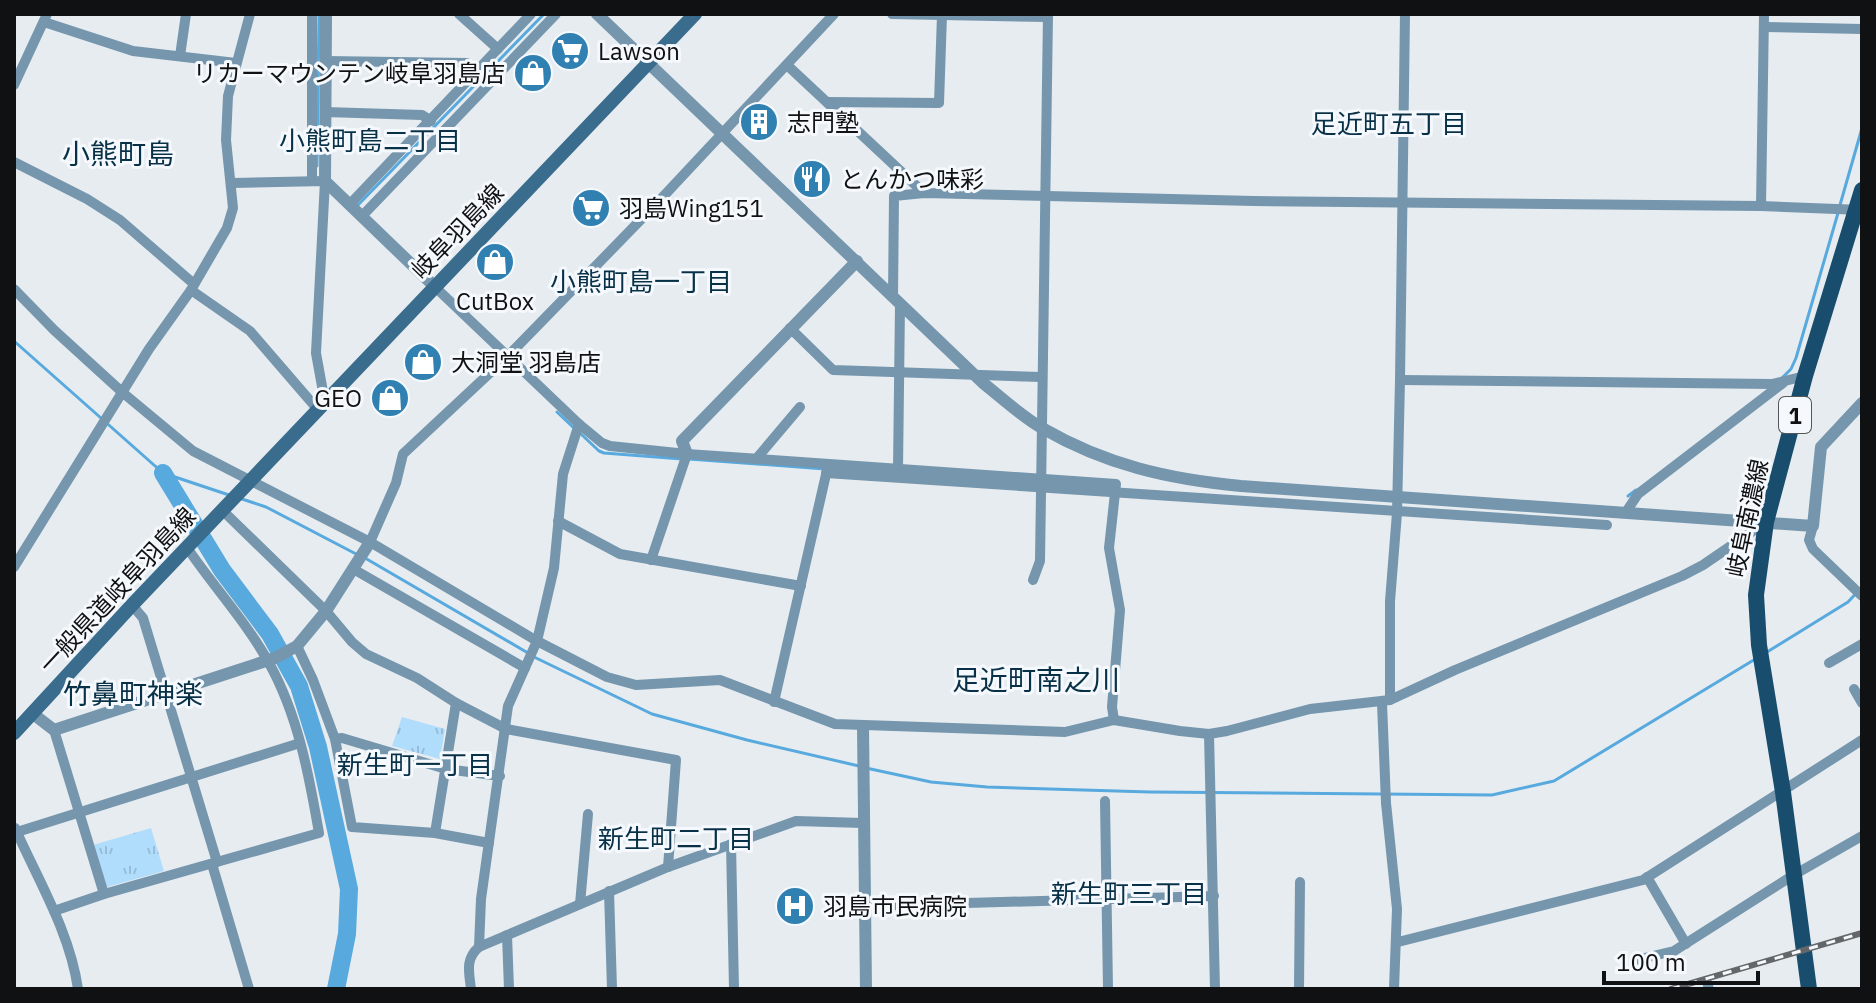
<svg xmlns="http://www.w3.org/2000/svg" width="1876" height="1003" viewBox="0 0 1876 1003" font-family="'IBM Plex Sans','Noto Sans JP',sans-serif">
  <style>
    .park { fill: url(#park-tufts) }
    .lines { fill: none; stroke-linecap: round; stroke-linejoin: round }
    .stream { stroke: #57a9de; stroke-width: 3 }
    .river { stroke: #57a9de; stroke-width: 18 }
    .minor { stroke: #7596ad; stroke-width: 10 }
    .tertiary { stroke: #7596ad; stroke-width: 12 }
    .secondary { stroke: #3a6c8d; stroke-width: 14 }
    .primary { stroke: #194d6d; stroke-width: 16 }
    .rail-casing { stroke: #646769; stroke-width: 6 }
    .rail { stroke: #f5f9fd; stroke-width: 3; stroke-dasharray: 9; stroke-linecap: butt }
    .labels { text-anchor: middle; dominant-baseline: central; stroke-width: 6; stroke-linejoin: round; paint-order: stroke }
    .shield { fill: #f5f9fd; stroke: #545758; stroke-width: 2 }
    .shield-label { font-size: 22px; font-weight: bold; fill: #0f1112 }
    .poi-label { font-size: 24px; fill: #0f1112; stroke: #f5f9fd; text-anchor: start }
    .street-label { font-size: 24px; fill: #0f1112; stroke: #f5f9fd }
    .neighbourhood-label { font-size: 26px; fill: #083047; stroke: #f5f9fd }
    .quarter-label { font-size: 28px; fill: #083047; stroke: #f5f9fd }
  </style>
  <defs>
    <pattern id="park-tufts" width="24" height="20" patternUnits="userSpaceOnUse" patternTransform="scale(2)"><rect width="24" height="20" fill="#b1ddfd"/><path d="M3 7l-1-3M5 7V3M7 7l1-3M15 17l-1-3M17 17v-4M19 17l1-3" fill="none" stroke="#97bdd8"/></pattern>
  </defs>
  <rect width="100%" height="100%" fill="#e7ecf0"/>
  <!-- park -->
  <g class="park">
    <polygon points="402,717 445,729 440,759 392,746"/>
    <polygon points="151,828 164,871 107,887 93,845"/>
  </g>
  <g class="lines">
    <!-- stream -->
    <g class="stream">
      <polyline points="317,166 319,14"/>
      <polyline points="358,205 544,14"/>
      <polyline points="1840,205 1862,128"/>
      <polyline points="14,341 163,473 232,496"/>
      <polyline points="1782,378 1791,369 1796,358 1838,213"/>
      <polyline points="557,412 575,429"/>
      <polyline points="581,434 599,451 604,453 682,459"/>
      <polyline points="689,459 825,469"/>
      <polyline points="1628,496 1636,490"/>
      <polyline points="239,498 266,507 358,555"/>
      <polyline points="365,558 528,653"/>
      <polyline points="1767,652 1848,602 1862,587"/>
      <polyline points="534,657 652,714 747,740 859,766"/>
      <polyline points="866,768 931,782 987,787 1150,792 1492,795 1554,781 1757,658"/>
    </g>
    <!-- river -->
    <polyline class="river" points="163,473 222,570 270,634 299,686 318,747 349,889 347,934 336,989"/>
    <!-- minor -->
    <g class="minor">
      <polyline points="459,14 498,49"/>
      <polyline points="892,14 1048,17"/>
      <polyline points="44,22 133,51 236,63"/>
      <polyline points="1764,27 1862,29"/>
      <polyline points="180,56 186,14"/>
      <polyline points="325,61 467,63 477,71"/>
      <polyline points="787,65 924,193"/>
      <polyline points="14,85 47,14"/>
      <polyline points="828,102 939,103 942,15"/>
      <polyline points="325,112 422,115 431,121"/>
      <polyline points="14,162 87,199 120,220 194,284"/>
      <polyline points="312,181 312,14"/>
      <polyline points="232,183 325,181 316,353 325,403"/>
      <polyline points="351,203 531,14"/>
      <polyline points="1761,206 1764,14"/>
      <polyline points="363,215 556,14"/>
      <polyline points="434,286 579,424 602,443 610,446 687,454 1116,484 1109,548 1120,610 1112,707 1114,720"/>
      <polyline points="14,289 54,330 122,392 193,451 370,542 537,641 607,677 636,685 720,680 835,724 1065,732 1114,720 1180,731 1209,734 1227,731 1310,709 1390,700 1455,670 1682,576 1703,565 1766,522"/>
      <polyline points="191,290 250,331 319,411"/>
      <polyline points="893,297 894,196 924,193 1254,201 1761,206 1862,210"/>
      <polyline points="790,328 833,370 1041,377"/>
      <polyline points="1400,380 1772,384 1805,376"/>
      <polyline points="579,424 563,474 554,568 537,641 508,706 481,899 479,947 668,867 796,821 863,823"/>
      <polyline points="757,458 800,407"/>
      <polyline points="898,469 900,304"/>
      <polyline points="826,473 1607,525"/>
      <polyline points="222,510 326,611 352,642 366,654 417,678 456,703 435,833"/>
      <polyline points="1626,512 1638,494 1783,383"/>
      <polyline points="558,521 620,554 801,586"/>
      <polyline points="1813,526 1809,540 1813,549 1862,596"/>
      <polyline points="370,542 396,483 403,454 508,356 659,201 834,14"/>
      <polyline points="651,560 687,454"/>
      <polyline points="14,567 149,349 191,290 227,228 233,208 226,140 228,96 250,14"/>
      <polyline points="355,570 525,668"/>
      <polyline points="1033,580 1040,561 1048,14"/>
      <polyline points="132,605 143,618 217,862"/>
      <polyline points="297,646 313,680 335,739 352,827 435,833 489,843"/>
      <polyline points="1829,663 1862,644"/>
      <polyline points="1854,689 1862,703"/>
      <polyline points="1390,700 1390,601 1397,513 1400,380 1405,14"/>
      <polyline points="774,702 827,470"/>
      <polyline points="456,703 506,729 676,760 668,867"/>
      <polyline points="1382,703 1386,803 1397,909 1394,989"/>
      <polyline points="54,730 104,894"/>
      <polyline points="1209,734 1215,989"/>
      <polyline points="335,739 342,738 446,769 500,776"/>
      <polyline points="1105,801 1108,989"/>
      <path d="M 15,828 C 38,880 70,932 78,989"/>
      <polyline points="17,832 300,743"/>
      <polyline points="731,844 734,989"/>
      <polyline points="212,864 249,989"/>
      <polyline points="1647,877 1686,944"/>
      <polyline points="609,891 612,989"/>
      <polyline points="580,904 588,814"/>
      <polyline points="864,906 1214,896"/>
      <path d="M 54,911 L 104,894 L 319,833 C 309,775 298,715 269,663 C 247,623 214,587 188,549"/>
      <polyline points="507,935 509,989"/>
      <polyline points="1398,942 1643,880 1862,740"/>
      <polyline points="1636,960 1674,951 1792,876 1862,836"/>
      <polyline points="1707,982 1709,989"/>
      <path d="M 471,989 C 469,972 465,959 479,947"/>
      <polyline points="1299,989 1300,882"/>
    </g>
    <!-- tertiary -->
    <g class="tertiary">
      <polyline points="326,14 325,181 434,286"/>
      <path d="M 597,14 L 983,383 C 1002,398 1021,416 1042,428 C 1106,465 1168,479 1241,486 L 1813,526 L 1821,447 L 1862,403"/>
      <polyline points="687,454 682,441 857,261"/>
      <polyline points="32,713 54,730 275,658 297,646 326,611 370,542"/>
      <polyline points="863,726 866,989"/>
    </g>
    <!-- secondary -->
    <polyline class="secondary" points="14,733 132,605 695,14"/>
    <!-- primary -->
    <polyline class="primary" points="1809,989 1783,792 1759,645 1756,595 1766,522 1805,376 1862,190"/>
    <!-- rail casing -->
    <g class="rail-casing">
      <polyline id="rail" points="1671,989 1862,933"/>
    </g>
    <!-- rail -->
    <use href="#rail" class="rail"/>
  </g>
  <!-- icons -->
  <defs>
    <g id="supermarket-disc" transform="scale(2)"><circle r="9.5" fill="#3081b2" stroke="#f5f9fd"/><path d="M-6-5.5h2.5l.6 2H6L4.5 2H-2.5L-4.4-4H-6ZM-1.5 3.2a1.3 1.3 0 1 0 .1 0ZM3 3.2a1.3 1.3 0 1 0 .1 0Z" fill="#fff"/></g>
    <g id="shop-disc" transform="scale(2)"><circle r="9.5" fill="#3081b2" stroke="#f5f9fd"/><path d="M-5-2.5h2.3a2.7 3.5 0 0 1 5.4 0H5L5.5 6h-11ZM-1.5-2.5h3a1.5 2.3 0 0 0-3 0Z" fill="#fff"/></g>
    <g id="building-disc" transform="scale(2)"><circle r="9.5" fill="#3081b2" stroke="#f5f9fd"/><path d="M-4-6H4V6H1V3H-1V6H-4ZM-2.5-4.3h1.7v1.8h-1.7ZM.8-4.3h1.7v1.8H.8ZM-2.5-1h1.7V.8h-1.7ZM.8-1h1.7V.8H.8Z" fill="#fff"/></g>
    <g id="restaurant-disc" transform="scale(2)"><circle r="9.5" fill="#3081b2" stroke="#f5f9fd"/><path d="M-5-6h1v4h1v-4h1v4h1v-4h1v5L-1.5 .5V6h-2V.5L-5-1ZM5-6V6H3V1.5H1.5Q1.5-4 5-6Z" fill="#fff"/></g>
    <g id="hospital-disc" transform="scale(2)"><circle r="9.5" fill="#3081b2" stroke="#f5f9fd"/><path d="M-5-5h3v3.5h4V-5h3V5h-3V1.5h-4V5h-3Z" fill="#fff"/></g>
  </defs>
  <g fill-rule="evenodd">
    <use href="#supermarket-disc" x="570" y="51"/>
    <use href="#shop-disc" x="533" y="73"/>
    <use href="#building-disc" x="759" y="122"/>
    <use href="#restaurant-disc" x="812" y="179"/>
    <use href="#supermarket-disc" x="591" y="208"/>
    <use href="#shop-disc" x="495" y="262"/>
    <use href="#shop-disc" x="423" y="362"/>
    <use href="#shop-disc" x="390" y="398"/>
    <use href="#hospital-disc" x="795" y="906"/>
  </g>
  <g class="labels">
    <!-- shield labels -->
    <rect class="shield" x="1779" y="397" width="32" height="36" rx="6"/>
    <g class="shield-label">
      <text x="1795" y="415">1</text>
    </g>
    <!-- poi labels -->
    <g class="poi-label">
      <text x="598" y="51">Lawson</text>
      <text x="505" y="73" text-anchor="end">リカーマウンテン岐阜羽島店</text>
      <text x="787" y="122">志門塾</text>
      <text x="840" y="179">とんかつ味彩</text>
      <text x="619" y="208">羽島Wing151</text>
      <text x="495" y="301" text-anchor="middle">CutBox</text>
      <text x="451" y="362">大洞堂 羽島店</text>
      <text x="362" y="398" text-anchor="end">GEO</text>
      <text x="823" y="906">羽島市民病院</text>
    </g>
    <!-- street labels -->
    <g class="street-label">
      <text transform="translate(457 231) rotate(-46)">岐阜羽島線</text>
      <text transform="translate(1747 518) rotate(-78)">岐阜南濃線</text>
      <text transform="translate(117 590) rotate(-47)">一般県道岐阜羽島線</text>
    </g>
    <!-- neighbourhood labels -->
    <g class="neighbourhood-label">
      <text x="1389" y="123">足近町五丁目</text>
      <text x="370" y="140">小熊町島二丁目</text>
      <text x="641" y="281">小熊町島一丁目</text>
      <text x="415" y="764">新生町一丁目</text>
      <text x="676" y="838">新生町二丁目</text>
      <text x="1129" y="893">新生町三丁目</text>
    </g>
    <!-- quarter labels -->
    <g class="quarter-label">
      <text x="118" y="153">小熊町島</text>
      <text x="1036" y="679">足近町南之川</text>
      <text x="133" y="693">竹鼻町神楽</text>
    </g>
  </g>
  <!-- border -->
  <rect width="1876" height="1003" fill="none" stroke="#0f1112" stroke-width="32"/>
  <!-- scale -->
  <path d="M1604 971v12h154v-12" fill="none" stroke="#0f1112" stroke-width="4"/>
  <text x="1616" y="971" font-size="24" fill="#0f1112" stroke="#f5f9fd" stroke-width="6" paint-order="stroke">100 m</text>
</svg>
